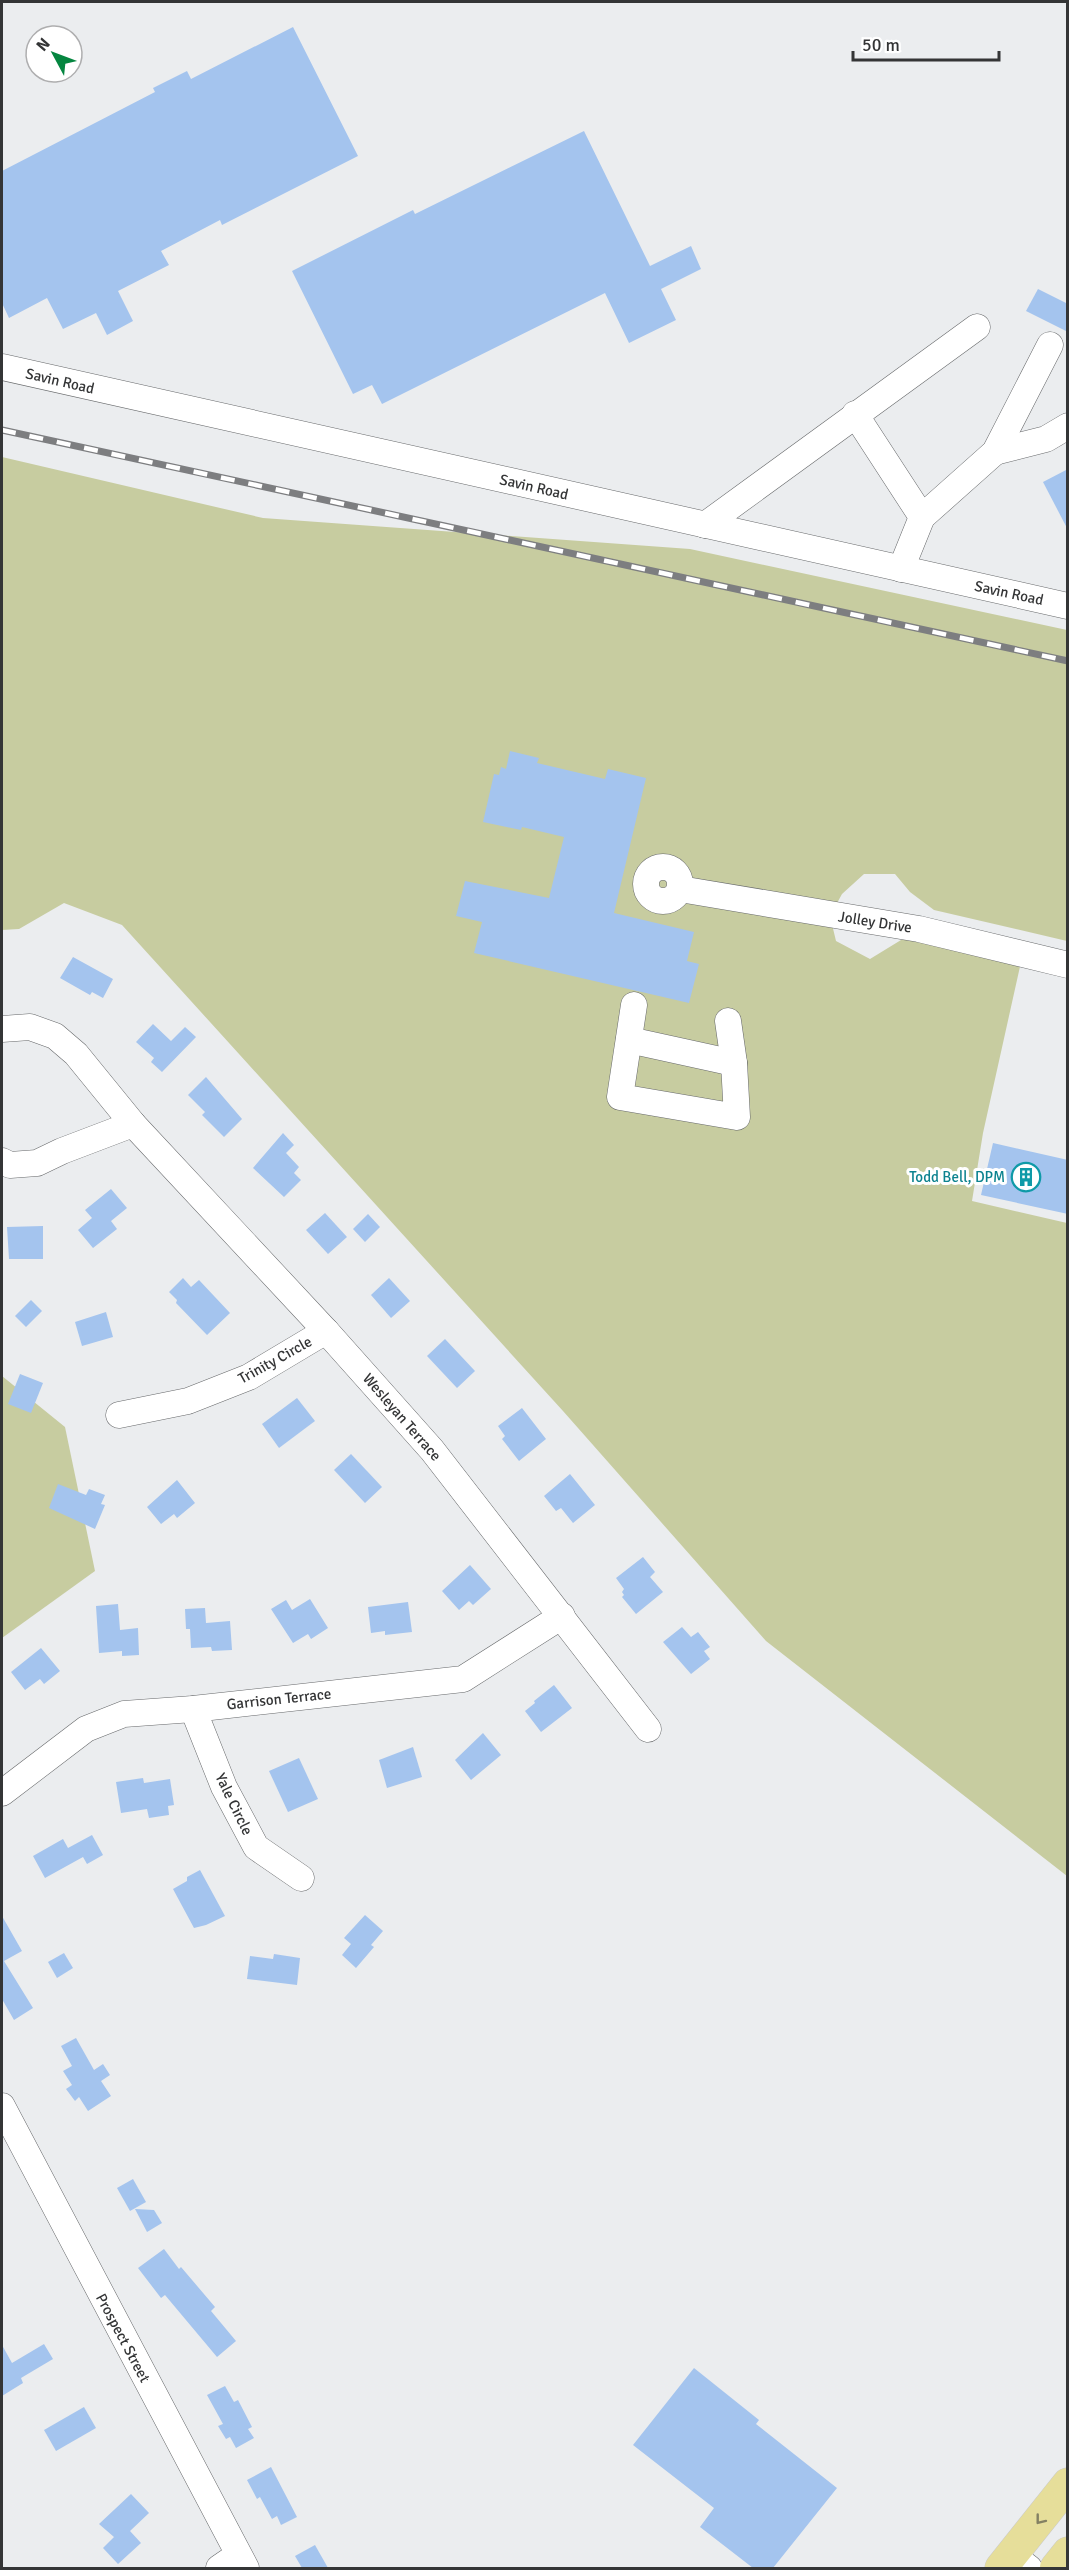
<svg xmlns="http://www.w3.org/2000/svg" width="1069" height="2570" viewBox="0 0 1069 2570" font-family="Signika,sans-serif">
  <style>
    .green { fill: #c7cca0 }
    .building { fill: #a4c4ee }
    .lines { fill: none; stroke-linecap: round; stroke-linejoin: round }
    .minor-casing { stroke: #67696b; stroke-width: 27 }
    .major-casing { stroke: #cacacb; stroke-width: 33 }
    .minor { stroke: #fff; stroke-width: 26 }
    .major { stroke: #e6de9a; stroke-width: 32 }
    .rail-casing { stroke: #7d7e80; stroke-width: 7 }
    .rail { stroke: #fff; stroke-width: 4.5; stroke-dasharray: 14; stroke-linecap: butt }
    .oneway { stroke: #848163 }
    .labels { text-anchor: middle; dominant-baseline: central; stroke-width: 6; stroke-linejoin: round; paint-order: stroke }
    .street-label { font-size: 15px; fill: #343536; stroke: #fff }
    .culture-label { font-size: 15px; fill: #0d838f; stroke: #fff; text-anchor: end }
  </style>
  <rect width="100%" height="100%" fill="#ebedef"/>
  <!-- green -->
  <g class="green">
    <polygon points="2,457 263,518 690,549 1067,630 1067,941 934,910 910,892 895,874 864,874 842,894 830,916 836,941 870,959 919,929 1023,953 983,1133 972,1201 1067,1223 1067,1876 766,1641 563,1411 122,925 64,903 19,929 2,930"/>
    <polygon points="2,1376 65,1427 95,1571 2,1638"/>
  </g>
  <!-- building -->
  <g class="building">
    <polygon points="293,27 358,156 222,225 220,220 161,251 169,265 118,291 133,321 107,335 96,313 63,329 47,298 9,318 2,303 2,171 155,92 153,88 187,71 191,79"/>
    <polygon points="584,131 650,266 691,246 701,269 661,289 676,320 629,343 605,293 382,404 372,385 353,394 292,271 413,210 415,214"/>
    <polygon points="1038,289 1068,304 1068,332 1026,311"/>
    <polygon points="1068,469 1068,530 1043,482"/>
    <polygon points="510,751 539,758 537,763 605,779 608,769 646,778 614,913 694,932 687,961 699,964 689,1003 474,953 482,922 456,916 465,881 549,898 564,837 522,827 521,830 483,822 494,774 499,775 501,767 506,769"/>
    <polygon points="73,957 113,979 103,998 92,992 90,995 60,978"/>
    <polygon points="153,1024 171,1041 185,1027 196,1037 162,1072 151,1062 154,1058 136,1042"/>
    <polygon points="206,1077 242,1119 224,1137 202,1115 205,1112 188,1095"/>
    <polygon points="283,1133 294,1145 286,1153 299,1167 294,1173 301,1180 284,1197 253,1168"/>
    <polygon points="993,1143 1068,1160 1068,1214 981,1195"/>
    <polygon points="111,1189 127,1208 111,1221 117,1229 93,1248 78,1230 92,1218 85,1210"/>
    <polygon points="325,1213 347,1237 328,1254 306,1230"/>
    <polygon points="368,1214 380,1227 365,1242 353,1229"/>
    <polygon points="43,1226 43,1259 9,1259 7,1227"/>
    <polygon points="183,1278 191,1287 199,1280 230,1313 207,1335 176,1303 177,1300 169,1292"/>
    <polygon points="389,1278 410,1301 391,1318 371,1295"/>
    <polygon points="31,1300 42,1311 26,1327 15,1316"/>
    <polygon points="106,1312 113,1337 82,1346 75,1322"/>
    <polygon points="445,1339 475,1371 457,1388 427,1356"/>
    <polygon points="20,1374 43,1383 31,1413 8,1404"/>
    <polygon points="297,1398 315,1421 279,1448 262,1424"/>
    <polygon points="522,1408 546,1439 519,1461 502,1439 505,1436 498,1426"/>
    <polygon points="351,1454 382,1487 365,1503 334,1470"/>
    <polygon points="570,1474 595,1505 573,1523 561,1508 556,1511 544,1496"/>
    <polygon points="177,1480 195,1503 177,1518 174,1514 161,1524 147,1507"/>
    <polygon points="58,1484 86,1495 89,1489 105,1495 101,1504 105,1505 95,1529 49,1508"/>
    <polygon points="643,1557 655,1572 650,1577 663,1592 636,1614 622,1597 624,1595 622,1592 624,1589 616,1578"/>
    <polygon points="470,1565 491,1589 473,1605 469,1601 459,1610 442,1591"/>
    <polygon points="310,1599 328,1628 311,1639 308,1634 293,1643 271,1609 286,1600 292,1610"/>
    <polygon points="408,1602 412,1632 385,1635 385,1631 371,1633 368,1607"/>
    <polygon points="118,1604 120,1630 138,1628 139,1655 122,1656 122,1651 99,1653 96,1606"/>
    <polygon points="205,1608 206,1623 230,1621 232,1650 212,1651 211,1647 191,1648 190,1629 186,1629 185,1609"/>
    <polygon points="682,1627 691,1637 698,1632 710,1647 704,1651 710,1659 691,1674 663,1642"/>
    <polygon points="41,1648 60,1671 44,1684 40,1679 25,1690 11,1672"/>
    <polygon points="554,1685 572,1708 541,1732 525,1711 535,1703 534,1701"/>
    <polygon points="483,1733 501,1755 471,1780 455,1760"/>
    <polygon points="413,1747 422,1777 387,1788 379,1760"/>
    <polygon points="299,1758 318,1799 288,1812 269,1771"/>
    <polygon points="143,1778 144,1783 170,1779 174,1805 168,1806 169,1815 149,1818 147,1809 121,1813 116,1782"/>
    <polygon points="92,1835 103,1855 87,1864 83,1857 45,1878 33,1856 63,1839 68,1848"/>
    <polygon points="200,1870 225,1916 206,1925 194,1928 173,1889 187,1881 187,1877"/>
    <polygon points="365,1915 383,1931 371,1945 374,1947 356,1968 342,1955 351,1944 344,1938"/>
    <polygon points="2,1916 22,1951 4,1961 33,2008 14,2020 2,1999"/>
    <polygon points="64,1953 73,1968 57,1978 48,1962"/>
    <polygon points="274,1954 300,1958 297,1985 247,1979 250,1956 273,1959"/>
    <polygon points="76,2038 94,2070 103,2064 110,2075 101,2081 111,2096 88,2111 79,2097 75,2101 66,2089 72,2085 63,2071 72,2066 61,2046"/>
    <polygon points="133,2179 146,2202 130,2211 117,2188"/>
    <polygon points="135,2209 154,2210 162,2223 147,2232"/>
    <polygon points="164,2249 179,2269 181,2267 215,2307 211,2311 236,2341 217,2357 165,2295 161,2298 138,2268"/>
    <polygon points="44,2344 53,2359 21,2378 23,2383 2,2396 2,2345 12,2363"/>
    <polygon points="694,2368 759,2420 756,2424 837,2488 773,2568 753,2568 700,2527 714,2508 633,2445"/>
    <polygon points="225,2386 234,2402 238,2400 252,2427 248,2429 254,2438 236,2448 230,2437 226,2439 218,2426 223,2424 207,2395"/>
    <polygon points="84,2407 96,2428 56,2451 44,2430"/>
    <polygon points="271,2467 297,2517 281,2525 277,2516 272,2519 260,2497 257,2499 247,2480"/>
    <polygon points="131,2494 149,2513 130,2531 141,2543 118,2564 103,2548 114,2537 99,2524"/>
    <polygon points="315,2545 328,2568 302,2568 295,2556"/>
  </g>
  <g class="lines">
    <!-- minor casing -->
    <g class="minor-casing">
      <g id="minor">
        <polyline points="2,367 1068,606"/>
        <polyline points="855,414 922,517 901,569"/>
        <polyline points="995,452 1046,439 1068,426"/>
        <polyline points="922,517 995,452 1050,345"/>
        <polyline points="705,525 977,327"/>
        <circle cx="663" cy="884" r="17"/>
        <polyline points="680,889 919,929 1068,965"/>
        <polyline points="634,1005 620,1097 737,1117 734,1063 728,1021"/>
        <polyline points="2,1029 30,1027 55,1036 76,1054 133,1124 326,1331 432,1450 648,1729"/>
        <polyline points="629,1040 734,1063"/>
        <polyline points="2,1161 10,1165 37,1163 62,1151 133,1124"/>
        <polyline points="119,1415 188,1401 249,1377 326,1331"/>
        <polyline points="193,1709 224,1787 256,1847 301,1878"/>
        <polyline points="2,1793 86,1729 124,1714 193,1709 463,1679 562,1616"/>
        <polyline points="2,2106 246,2568"/>
        <polyline points="1012,2555 1029,2568"/>
        <polyline points="219,2568 238,2555"/>
      </g>
    </g>
    <!-- major casing -->
    <g class="major-casing">
      <g id="major">
        <polyline points="1001,2568 1068,2484"/>
        <polyline points="1056,2568 1068,2553"/>
      </g>
    </g>
    <!-- minor -->
    <use href="#minor" class="minor"/>
    <!-- major -->
    <use href="#major" class="major"/>
    <!-- rail casing -->
    <g class="rail-casing">
      <polyline id="rail" points="2,430 1068,661"/>
    </g>
    <!-- rail -->
    <use href="#rail" class="rail"/>
  </g>
  <!-- one-way arrows -->
  <defs><path id="oneway-chevron" d="M-2-3.5L2.5 0L-2 3.5" fill="none" stroke-width="1.6" stroke-linecap="round" stroke-linejoin="round" transform="scale(1.5)"/></defs>
  <use class="oneway" href="#oneway-chevron" transform="translate(1040 2520) rotate(128)"/>
  <!-- icons -->
  <defs>
    <g id="building-ring" transform="scale(1.5)"><circle r="9.5" fill="#fff" stroke="#0f9aa8" stroke-width="1.5"/><path d="M-4-6H4V6H1V3H-1V6H-4ZM-2.5-4.3h1.7v1.8h-1.7ZM.8-4.3h1.7v1.8H.8ZM-2.5-1h1.7V.8h-1.7ZM.8-1h1.7V.8H.8Z" fill="#0f9aa8"/></g>
  </defs>
  <g fill-rule="evenodd">
    <use href="#building-ring" x="1026" y="1177"/>
  </g>
  <g class="labels">
    <!-- street labels -->
    <g class="street-label">
      <text transform="translate(60 381) rotate(13)">Savin Road</text>
      <text transform="translate(534 487) rotate(13)">Savin Road</text>
      <text transform="translate(1009 593) rotate(12)">Savin Road</text>
      <text transform="translate(875 922) rotate(9)">Jolley Drive</text>
      <text transform="translate(275 1360) rotate(-29)">Trinity Circle</text>
      <text transform="translate(402 1417) rotate(49)">Wesleyan Terrace</text>
      <text transform="translate(279 1699) rotate(-6)">Garrison Terrace</text>
      <text transform="translate(234 1804) rotate(64)">Yale Circle</text>
      <text transform="translate(123 2338) rotate(62)">Prospect Street</text>
    </g>
    <!-- culture labels -->
    <g class="culture-label">
      <text x="1005" y="1177">Todd Bell, DPM</text>
    </g>
  </g>
  <!-- border -->
  <rect width="1069" height="2570" fill="none" stroke="#343536" stroke-width="6"/>
  <!-- north arrow -->
  <g transform="translate(54 54) rotate(311)"><circle r="28" fill="#ffffff" stroke="#aeaeaf" stroke-width="1.5"/>
  <path d="M0-4.5L10 22L0 15L-10 22Z" fill="#058640"/>
  <text y="-9" font-size="16" font-weight="bold" text-anchor="middle" fill="#343536">N</text>
  </g>
  <!-- scale -->
  <path d="M853 51v9h146v-9" fill="none" stroke="#343536" stroke-width="3"/>
  <text x="862" y="51" font-size="18" fill="#343536" stroke="#ffffff" stroke-width="4.5" paint-order="stroke">50 m</text>
</svg>
